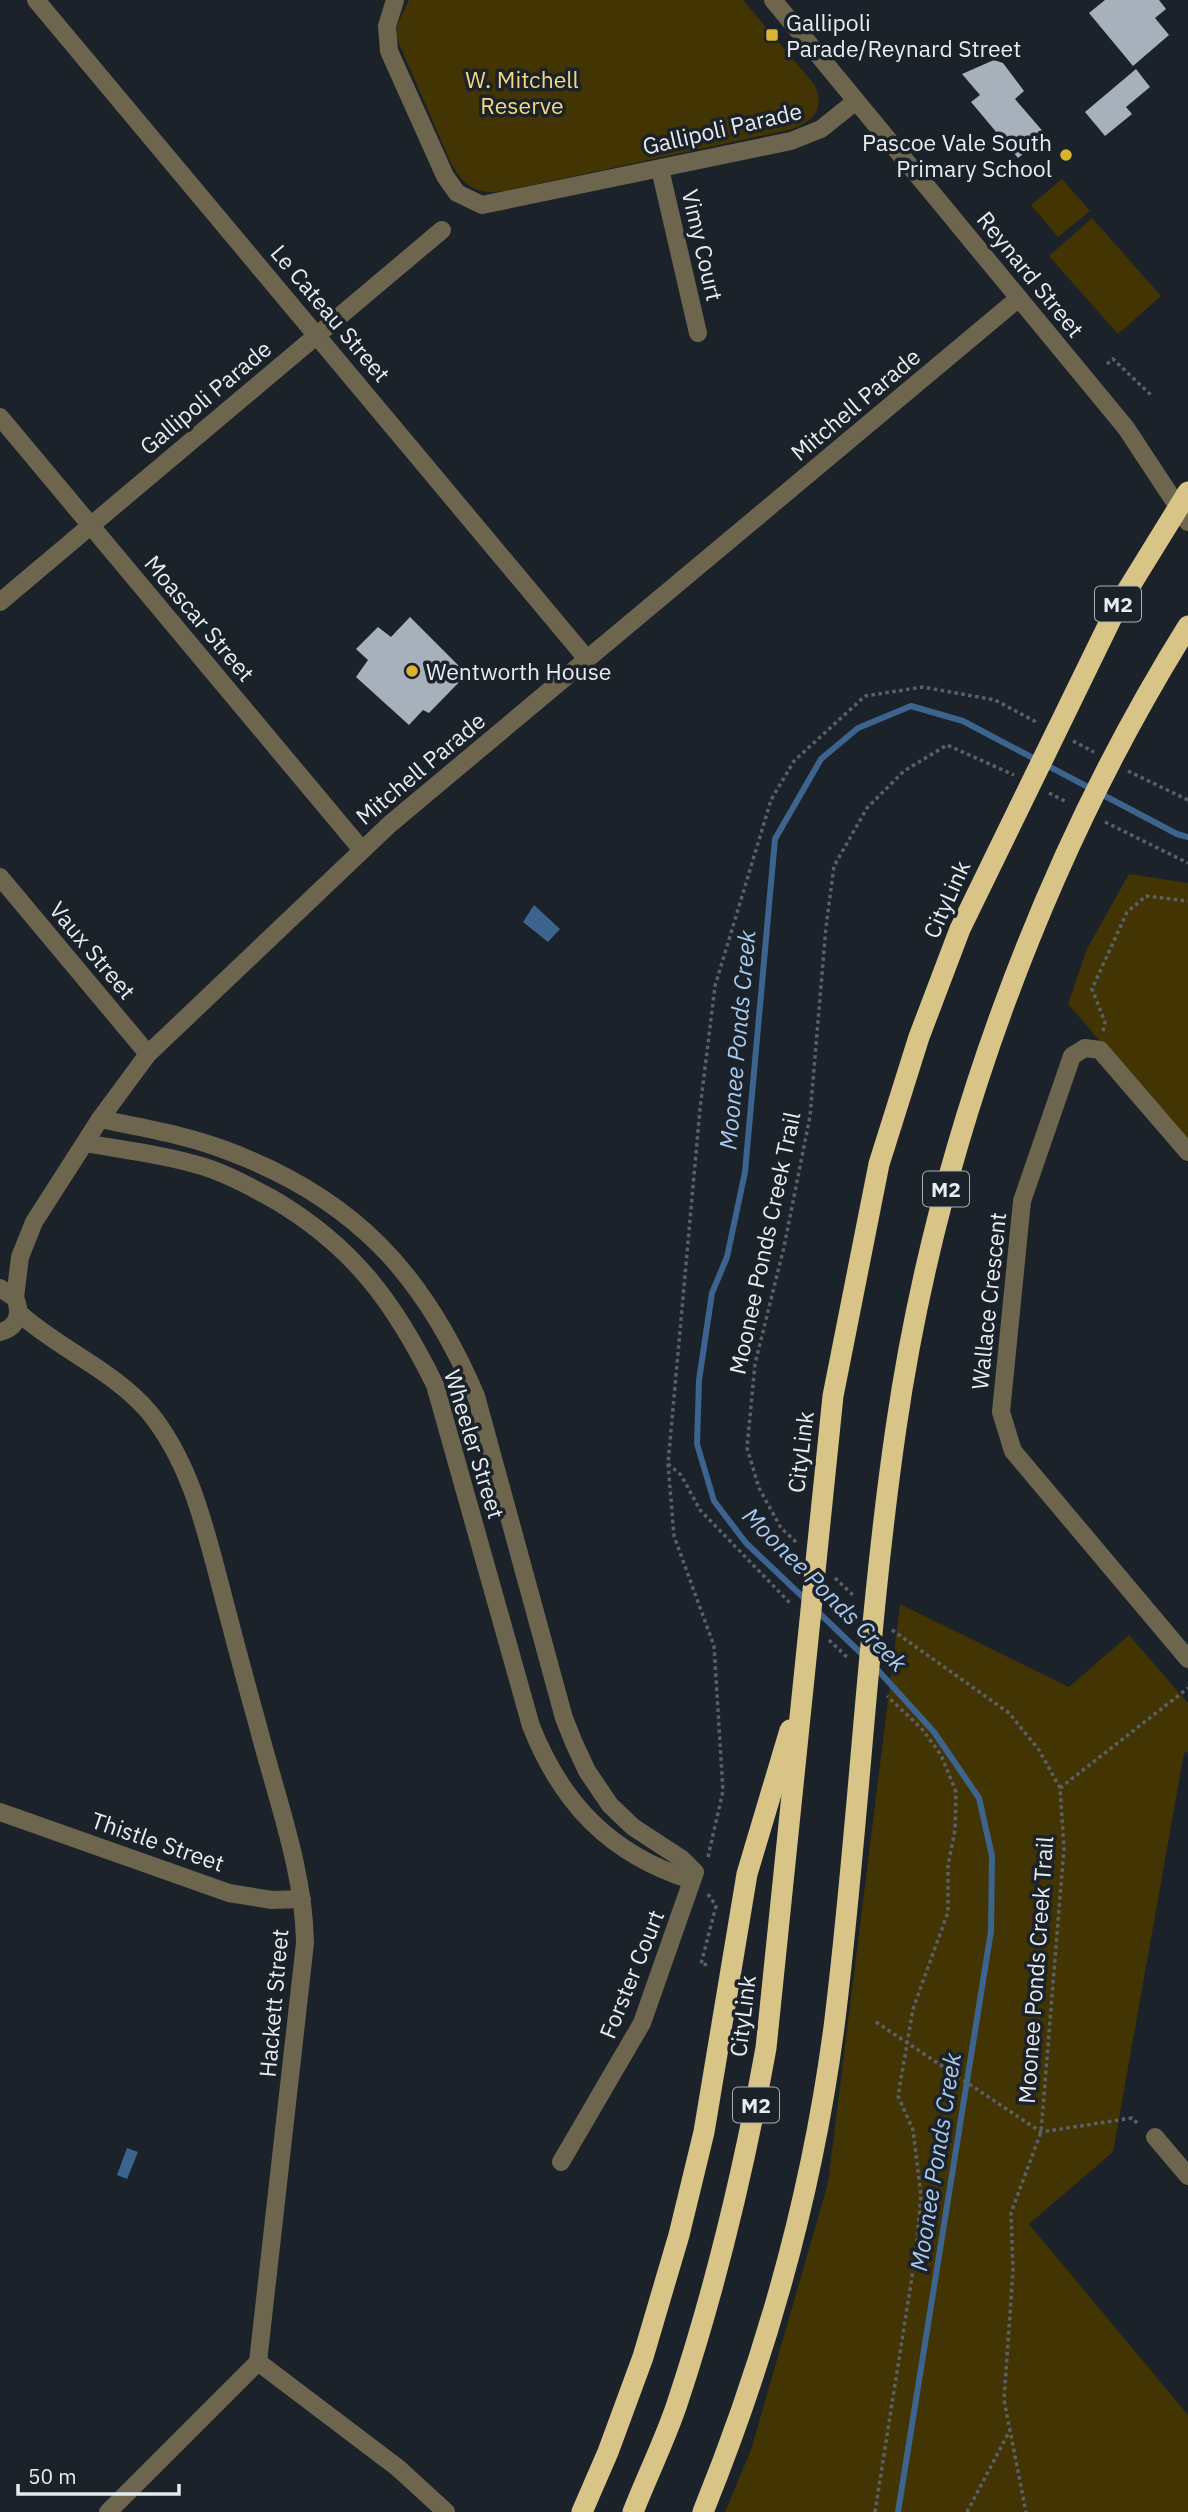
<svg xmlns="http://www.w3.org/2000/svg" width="1188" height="2512" viewBox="0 0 1188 2512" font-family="'IBM Plex Sans',sans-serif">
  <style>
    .green { fill: #433404 }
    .water { fill: #3c648e }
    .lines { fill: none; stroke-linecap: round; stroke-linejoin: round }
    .stream { stroke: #3c648e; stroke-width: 6 }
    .building { fill: #a7b1bc }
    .path { stroke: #5a6068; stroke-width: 3.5; stroke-dasharray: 3.5 3.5; stroke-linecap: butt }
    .minor { stroke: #6d654e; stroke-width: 18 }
    .highway { stroke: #d9c488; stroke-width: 21 }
    .poi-dot { fill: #dab333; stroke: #1b222a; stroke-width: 2.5 }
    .labels { text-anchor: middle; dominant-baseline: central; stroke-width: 7; stroke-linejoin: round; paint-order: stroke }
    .shield { fill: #1b222a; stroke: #aaafb6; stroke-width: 2 }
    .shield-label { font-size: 21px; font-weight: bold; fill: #e7ecf2 }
    .poi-label { font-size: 23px; fill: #e7ecf2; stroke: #1b222a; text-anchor: start }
    .park-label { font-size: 23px; fill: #f5d780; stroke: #1b222a }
    .street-label { font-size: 23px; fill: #e7ecf2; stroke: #1b222a }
    .water-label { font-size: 24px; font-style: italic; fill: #a7caf1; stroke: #1b222a }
  </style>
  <rect width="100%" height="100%" fill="#1b222a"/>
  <!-- green -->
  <g class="green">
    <path d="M 409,0 L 743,0 L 814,84 C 827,109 812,122 789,130 L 505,191 C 477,195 464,187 451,163 L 397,39 L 397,25 Z"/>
    <polygon points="1062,179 1090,211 1058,237 1031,205"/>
    <polygon points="1092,218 1161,296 1118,334 1049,256"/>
    <polygon points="1129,874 1188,883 1188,1143 1068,1004 1087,949"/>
    <polygon points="900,1604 1069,1687 1129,1635 1188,1703 1188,1752 1184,1753 1113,2152 1029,2224 1188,2415 1188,2512 725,2512 751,2450 828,2183"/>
  </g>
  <!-- water -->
  <g class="water">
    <polygon points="534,905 560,929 548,942 523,922"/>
    <polygon points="127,2148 138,2152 127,2179 117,2175"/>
  </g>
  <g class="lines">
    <!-- stream -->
    <g class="stream">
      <polyline points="807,1601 746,1543 714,1501 697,1444 699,1380 712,1293 727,1257 745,1172 775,839 821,759 858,728 911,706 963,721 1177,834 1188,837"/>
      <polyline points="817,1611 865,1657"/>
      <polyline points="875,1667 934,1732 979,1798 992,1856 991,1931 898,2512"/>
    </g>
  </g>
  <!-- building -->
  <g class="building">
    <polygon points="1105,0 1159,0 1166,9 1155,18 1169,35 1133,66 1089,13"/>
    <polygon points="994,60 1003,63 1024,91 1015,99 1046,135 1018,158 971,102 980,95 962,74"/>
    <polygon points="1136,69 1150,87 1126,107 1132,114 1105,136 1085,112"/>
    <polygon points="410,617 467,674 429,713 423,710 409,725 356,677 368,660 356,649 378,627 391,637"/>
  </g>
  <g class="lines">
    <!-- path -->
    <g class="path">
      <polyline points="1107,364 1113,359 1152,396"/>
      <polyline points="1073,741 1094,752"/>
      <polyline points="1128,771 1188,800"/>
      <polyline points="1049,793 1067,802"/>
      <polyline points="1105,822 1188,863"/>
      <polyline points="1103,1031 1105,1022 1092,989 1127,912 1146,896 1188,901"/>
      <polyline points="668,1464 681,1475 700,1510 790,1603"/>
      <polyline points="796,1542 781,1528 759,1488 747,1448 755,1364 784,1247 810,1116 826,927 834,866 867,808 904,771 947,745 1014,775"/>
      <polyline points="835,1578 855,1597"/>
      <polyline points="892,1630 1009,1713 1039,1750 1060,1788 1064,1848 1041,2132 1011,2213 1013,2270 1004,2400 1026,2512"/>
      <polyline points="829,1640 849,1659"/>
      <polyline points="1060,1788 1188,1688"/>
      <polyline points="708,1857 723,1791 714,1646 674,1536 668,1464 700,1109 715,986 771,800 794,761 865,696 923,687 995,700 1038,723"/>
      <polyline points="708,1894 716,1906 701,1964 709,1965"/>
      <polyline points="876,2022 1041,2132 1132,2118 1139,2125"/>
      <polyline points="875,2512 916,2251 921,2196 913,2130 898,2096 913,2009 948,1912 948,1865 955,1830 956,1792 941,1755 922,1729 887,1696"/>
      <polyline points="967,2512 1010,2430"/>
    </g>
    <!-- minor -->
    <g class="minor">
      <polyline points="36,0 587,659"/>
      <polyline points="395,0 387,26 389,51 445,176 457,193 482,205 791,141 821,129 856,101"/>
      <polyline points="773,0 1126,428 1188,522"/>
      <polyline points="660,169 698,333"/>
      <polyline points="0,417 362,850"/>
      <polyline points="0,602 442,230"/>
      <polyline points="0,877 148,1054"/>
      <path d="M 100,1119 C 143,1128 187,1135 228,1151 C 355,1199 424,1274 476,1396 L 564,1718 L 574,1743 L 587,1771 L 610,1805 L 633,1827 L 682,1859 L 695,1872 L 642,2023 L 561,2162"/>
      <path d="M 85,1143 C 125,1150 166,1155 205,1167 C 229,1175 251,1187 273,1199 C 353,1246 395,1303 435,1385 L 531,1726 C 562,1804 610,1854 691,1880"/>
      <polyline points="1188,1152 1100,1050 1085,1048 1072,1056 1022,1201 1001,1412 1013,1451 1188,1659"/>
      <path d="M 0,1288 L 15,1298 C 22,1313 17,1328 0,1332"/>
      <polyline points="15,1298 20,1257 34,1222 100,1119 148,1054 390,824 1019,298"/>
      <path d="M 19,1313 C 60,1350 112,1369 149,1412 C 190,1462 205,1527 221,1588 C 233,1634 245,1680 258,1726 C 276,1797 304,1870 305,1943 L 258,2362 L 108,2512"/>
      <polyline points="0,1812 229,1893 272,1900 302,1899"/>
      <polyline points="1155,2137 1188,2176"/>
      <polyline points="258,2362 398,2468 446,2512"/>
    </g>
    <!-- highway -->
    <g class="highway">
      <polyline points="582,2512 608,2452 643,2357 679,2235 704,2132 747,1874 790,1730"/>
      <path d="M 633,2512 C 647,2476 665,2440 677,2404 C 716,2287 744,2169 766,2048 L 833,1396 L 879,1164 L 919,1037 L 960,929 L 1117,607 L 1188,492"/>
      <path d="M 703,2512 C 766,2357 812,2194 834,2027 C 859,1828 867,1627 896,1428 C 936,1151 1040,863 1188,626"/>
    </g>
  </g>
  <!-- markers -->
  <g class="poi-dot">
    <rect x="765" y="28" width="14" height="14" rx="3.5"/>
    <circle cx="1066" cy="155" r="7"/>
    <circle cx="412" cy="671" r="7"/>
  </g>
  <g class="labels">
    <!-- shield labels -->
    <g class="shield">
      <rect x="1095" y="586.5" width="46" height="35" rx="5"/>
      <rect x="923" y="1171.5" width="46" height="35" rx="5"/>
      <rect x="733" y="2087.5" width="46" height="35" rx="5"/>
    </g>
    <g class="shield-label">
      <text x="1118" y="604">M2</text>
      <text x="946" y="1189">M2</text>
      <text x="756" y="2105">M2</text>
    </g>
    <!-- poi labels -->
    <g class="poi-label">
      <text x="786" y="22">Gallipoli<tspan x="786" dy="26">Parade/Reynard Street</tspan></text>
      <text x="1052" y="142" text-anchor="end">Pascoe Vale South<tspan x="1052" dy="26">Primary School</tspan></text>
      <text x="426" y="671">Wentworth House</text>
    </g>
    <!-- park labels -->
    <g class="park-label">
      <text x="522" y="79">W. Mitchell<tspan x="522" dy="26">Reserve</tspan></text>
    </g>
    <!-- street labels -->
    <g class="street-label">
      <text transform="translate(722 128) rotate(-13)">Gallipoli Parade</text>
      <text transform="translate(703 245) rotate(77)">Vimy Court</text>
      <text transform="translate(1031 274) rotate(51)">Reynard Street</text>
      <text transform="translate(331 313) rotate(50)">Le Cateau Street</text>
      <text transform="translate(205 397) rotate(-40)">Gallipoli Parade</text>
      <text transform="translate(855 404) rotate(-40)">Mitchell Parade</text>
      <text transform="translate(200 618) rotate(50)">Moascar Street</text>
      <text transform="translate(420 768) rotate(-40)">Mitchell Parade</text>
      <text transform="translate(946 899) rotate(-66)">CityLink</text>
      <text transform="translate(93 950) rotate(50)">Vaux Street</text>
      <text transform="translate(764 1243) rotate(-78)">Moonee Ponds Creek Trail</text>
      <text transform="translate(988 1301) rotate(-84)">Wallace Crescent</text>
      <text transform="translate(475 1444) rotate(73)">Wheeler Street</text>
      <text transform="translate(800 1452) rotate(-83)">CityLink</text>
      <text transform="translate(158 1841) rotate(19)">Thistle Street</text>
      <text transform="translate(1035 1970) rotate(-86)">Moonee Ponds Creek Trail</text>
      <text transform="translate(631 1974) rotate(-68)">Forster Court</text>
      <text transform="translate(273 2003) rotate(-85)">Hackett Street</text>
      <text transform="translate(742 2016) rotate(-83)">CityLink</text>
    </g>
    <!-- water labels -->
    <g class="water-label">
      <text transform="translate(737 1040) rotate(-85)">Moonee Ponds Creek</text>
      <text transform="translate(825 1589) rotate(45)">Moonee Ponds Creek</text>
      <text transform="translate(935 2162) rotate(-81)">Moonee Ponds Creek</text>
    </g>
  </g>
  <!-- scale -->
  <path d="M18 2484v10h161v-10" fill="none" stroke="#e7ecf2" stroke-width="3.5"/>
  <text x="28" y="2484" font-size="21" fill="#e7ecf2" stroke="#1b222a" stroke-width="5" paint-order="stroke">50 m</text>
</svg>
